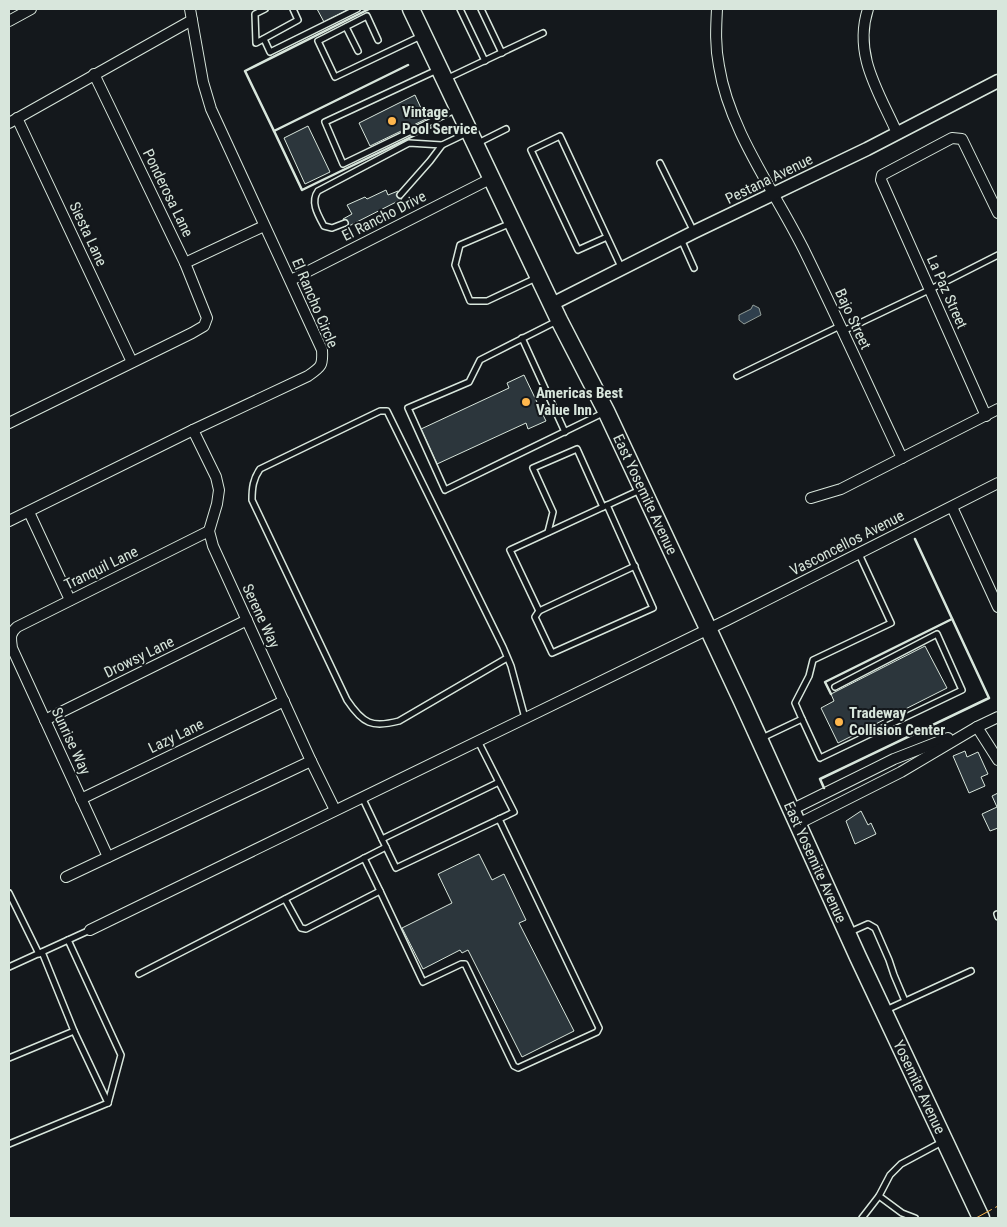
<svg xmlns="http://www.w3.org/2000/svg" width="1007" height="1227" viewBox="0 0 1007 1227" font-family="'Roboto Condensed',sans-serif">
  <style>
    .water { fill: #2f3f4d; stroke: #939e99 }
    .building { fill: #2c363c; stroke: #d8e6dc }
    .lines { fill: none; stroke-linecap: round; stroke-linejoin: round }
    .service-casing { stroke: #d8e6dc; stroke-width: 8 }
    .minor-casing { stroke: #d8e6dc; stroke-width: 12 }
    .tertiary-casing { stroke: #d8e6dc; stroke-width: 15 }
    .primary-casing { stroke: #d8e6dc; stroke-width: 19 }
    .service { stroke: #14181c; stroke-width: 5 }
    .minor { stroke: #14181c; stroke-width: 10 }
    .tertiary { stroke: #14181c; stroke-width: 12 }
    .primary { stroke: #14181c; stroke-width: 16 }
    .wall { stroke: #d8e6dc; stroke-width: 2.5 }
    .power { stroke: #ffb74d; stroke-width: 1; stroke-dasharray: 18 4 2.5 4; stroke-linecap: butt }
    .poi-dot { fill: #ffb74d; stroke: #14181c; stroke-width: 2 }
    .labels { text-anchor: middle; dominant-baseline: central; stroke-width: 4; stroke-linejoin: round; paint-order: stroke }
    .poi-label { font-size: 15px; font-weight: bold; fill: #d8e6dc; stroke: #14181c; text-anchor: start }
    .street-label { font-size: 15px; fill: #d8e6dc; stroke: #14181c }
  </style>
  <rect width="100%" height="100%" fill="#14181c"/>
  <!-- water -->
  <polygon class="water" points="753,305 759,308 761,315 744,324 739,320 739,315 751,309"/>
  <!-- building -->
  <g class="building">
    <polygon points="317,9 349,9 324,22"/>
    <polygon points="415,95 426,119 370,146 359,123"/>
    <polygon points="308,126 330,172 305,184 284,138"/>
    <polygon points="386,190 388,195 398,191 402,199 347,227 343,219 352,214 347,205 365,197 367,199"/>
    <polygon points="524,375 546,421 528,429 526,423 437,464 421,429 509,388 507,383"/>
    <polygon points="925,646 947,688 838,743 821,708 834,701 831,694"/>
    <polygon points="965,751 967,757 978,752 988,774 981,777 985,786 969,793 953,756"/>
    <polygon points="998,793 998,828 990,831 982,814 997,807 992,796"/>
    <polygon points="861,811 868,825 871,823 876,834 855,844 846,821"/>
    <polygon points="479,854 492,880 504,874 526,920 519,923 574,1031 522,1057 468,950 462,953 460,950 423,969 402,928 452,903 438,874"/>
  </g>
  <g class="lines">
    <!-- service casing -->
    <g class="service-casing">
      <g id="service">
        <polyline points="265,9 255,14 256,43 298,20 293,9"/>
        <polyline points="460,9 485,61"/>
        <polyline points="481,9 502,53"/>
        <polyline points="346,27 358,51"/>
        <polyline points="264,39 270,52 357,9"/>
        <polyline points="378,40 367,16 318,41 335,77 421,36"/>
        <polyline points="437,70 325,122 343,164 455,110"/>
        <polyline points="448,78 543,33"/>
        <polyline points="478,143 506,129"/>
        <polyline points="442,145 467,133"/>
        <polyline points="660,163 694,232"/>
        <path d="M 345,223 L 332,228 L 324,226 C 318,215 310,202 318,191 L 409,143 L 442,145 L 430,161 L 400,195"/>
        <polyline points="511,223 460,245 455,265 470,301 487,301 536,278"/>
        <polyline points="607,237 578,250 531,150 560,136 622,269"/>
        <polyline points="681,239 694,268"/>
        <polyline points="557,321 480,360 469,382 408,408 445,490 605,412"/>
        <polyline points="843,331 929,290 998,255"/>
        <polyline points="522,338 565,432"/>
        <polyline points="737,376 840,326"/>
        <polyline points="548,532 553,512 533,468 577,449 603,507"/>
        <polyline points="635,566 539,611 510,550 640,490"/>
        <polyline points="539,611 535,617 552,653 653,608 607,505"/>
        <path d="M 507,658 L 399,721 C 372,728 363,724 347,700 L 252,500 C 252,488 253,479 260,469 L 380,411 L 387,411 L 503,647 L 511,666 L 525,718"/>
        <polyline points="802,719 820,758 962,690 937,634 835,687"/>
        <polyline points="762,738 802,719 795,703 809,676 813,660 891,623 859,554"/>
        <polyline points="478,741 514,812 396,868 382,839 499,782"/>
        <polyline points="362,797 382,839"/>
        <polyline points="364,858 380,891"/>
        <polyline points="9,893 39,954"/>
        <polyline points="285,899 301,928 306,929 380,891 423,982 461,964 465,964 514,1066 518,1068 597,1032 599,1028 499,819"/>
        <polyline points="997,914 998,917"/>
        <polyline points="850,932 868,924 875,928 889,960 894,975 905,1001"/>
        <polyline points="68,940 121,1055 108,1103"/>
        <polyline points="9,967 90,930"/>
        <polyline points="139,974 386,847"/>
        <polyline points="886,1010 971,971"/>
        <polyline points="9,1058 74,1031 42,952"/>
        <polyline points="9,1144 108,1103 74,1031"/>
        <polyline points="862,1218 879,1196"/>
        <polyline points="915,1218 902,1213 879,1196 890,1175 901,1164 942,1142"/>
      </g>
    </g>
    <!-- minor casing -->
    <g class="minor-casing">
      <g id="minor">
        <path d="M 717,9 C 716,28 715,46 719,66 C 729,130 774,190 803,248 C 837,317 869,388 902,458"/>
        <path d="M 868,9 C 853,55 879,92 897,133"/>
        <polyline points="9,21 31,9"/>
        <polyline points="17,118 132,362"/>
        <polyline points="9,123 192,20"/>
        <polyline points="185,263 264,226"/>
        <polyline points="291,280 492,178"/>
        <polyline points="986,416 881,180 882,175 952,138 962,139 998,213"/>
        <polyline points="9,423 192,333 204,326 207,318 185,263 94,74"/>
        <polyline points="193,430 216,477 219,490 217,504 209,531 213,546 311,761 335,810"/>
        <polyline points="811,498 841,489 998,409"/>
        <polyline points="952,507 998,607"/>
        <polyline points="29,512 70,600"/>
        <path d="M 9,521 L 193,430 L 308,376 C 321,367 323,366 322,350 L 211,109 L 203,82 L 190,9"/>
        <polyline points="45,720 247,620"/>
        <polyline points="977,727 998,760"/>
        <polyline points="81,799 284,701"/>
        <polyline points="791,810 894,759 948,738"/>
        <polyline points="798,824 901,772 977,727 998,717"/>
        <path d="M 108,857 L 12,648 C 11,639 9,634 17,627 L 209,531"/>
        <polyline points="66,877 311,761"/>
        <polyline points="90,930 727,620 998,483"/>
      </g>
    </g>
    <!-- tertiary casing -->
    <g class="tertiary-casing">
      <polyline id="tertiary" points="552,304 694,232 867,149 998,81"/>
    </g>
    <!-- primary casing -->
    <g class="primary-casing">
      <g id="primary">
        <path id="s1" d="M 411,9 L 559,320 L 606,411 L 742,701 L 858,957 L 981,1218"/>
      </g>
    </g>
    <!-- service -->
    <use href="#service" class="service"/>
    <!-- minor -->
    <use href="#minor" class="minor"/>
    <!-- tertiary -->
    <use href="#tertiary" class="tertiary"/>
    <!-- primary -->
    <use href="#primary" class="primary"/>
    <!-- wall -->
    <g class="wall">
      <polyline points="369,9 245,71 274,131 408,65"/>
      <polyline points="274,131 302,190 438,124"/>
      <polyline points="831,694 825,682 952,619"/>
      <polyline points="824,788 820,779 989,698 915,539"/>
    </g>
    <!-- power -->
    <polyline class="power" points="976,1218 998,1206"/>
  </g>
  <!-- markers -->
  <g class="poi-dot">
    <circle cx="392" cy="121" r="5"/>
    <circle cx="526" cy="402" r="5"/>
    <circle cx="839" cy="722" r="5"/>
  </g>
  <g class="labels">
    <!-- poi labels -->
    <g class="poi-label">
      <text x="402" y="112">Vintage<tspan x="402" dy="17">Pool Service</tspan></text>
      <text x="536" y="393">Americas Best<tspan x="536" dy="17">Value Inn</tspan></text>
      <text x="849" y="713">Tradeway<tspan x="849" dy="17">Collision Center</tspan></text>
    </g>
    <!-- street labels -->
    <g class="street-label">
      <text transform="translate(769 179) rotate(-26)">Pestana Avenue</text>
      <text transform="translate(168 193) rotate(64)">Ponderosa Lane</text>
      <text transform="translate(384 216) rotate(-27)">El Rancho Drive</text>
      <text transform="translate(88 234) rotate(65)">Siesta Lane</text>
      <text transform="translate(947 292) rotate(66)">La Paz Street</text>
      <text transform="translate(315 303) rotate(67)">El Rancho Circle</text>
      <text transform="translate(853 319) rotate(65)">Bajo Street</text>
      <text stroke="none"><textPath href="#s1" startOffset="539">East Yosemite Avenue</textPath></text>
      <text transform="translate(847 543) rotate(-27)">Vasconcellos Avenue</text>
      <text transform="translate(101 568) rotate(-26)">Tranquil Lane</text>
      <text transform="translate(261 616) rotate(65)">Serene Way</text>
      <text transform="translate(139 657) rotate(-26)">Drowsy Lane</text>
      <text transform="translate(176 736) rotate(-26)">Lazy Lane</text>
      <text transform="translate(71 741) rotate(65)">Sunrise Way</text>
      <text stroke="none"><textPath href="#s1" startOffset="944">East Yosemite Avenue</textPath></text>
      <text stroke="none"><textPath href="#s1" startOffset="1192">Yosemite Avenue</textPath></text>
    </g>
  </g>
  <!-- border -->
  <rect width="1007" height="1227" fill="none" stroke="#d8e6dc" stroke-width="20"/>
</svg>
